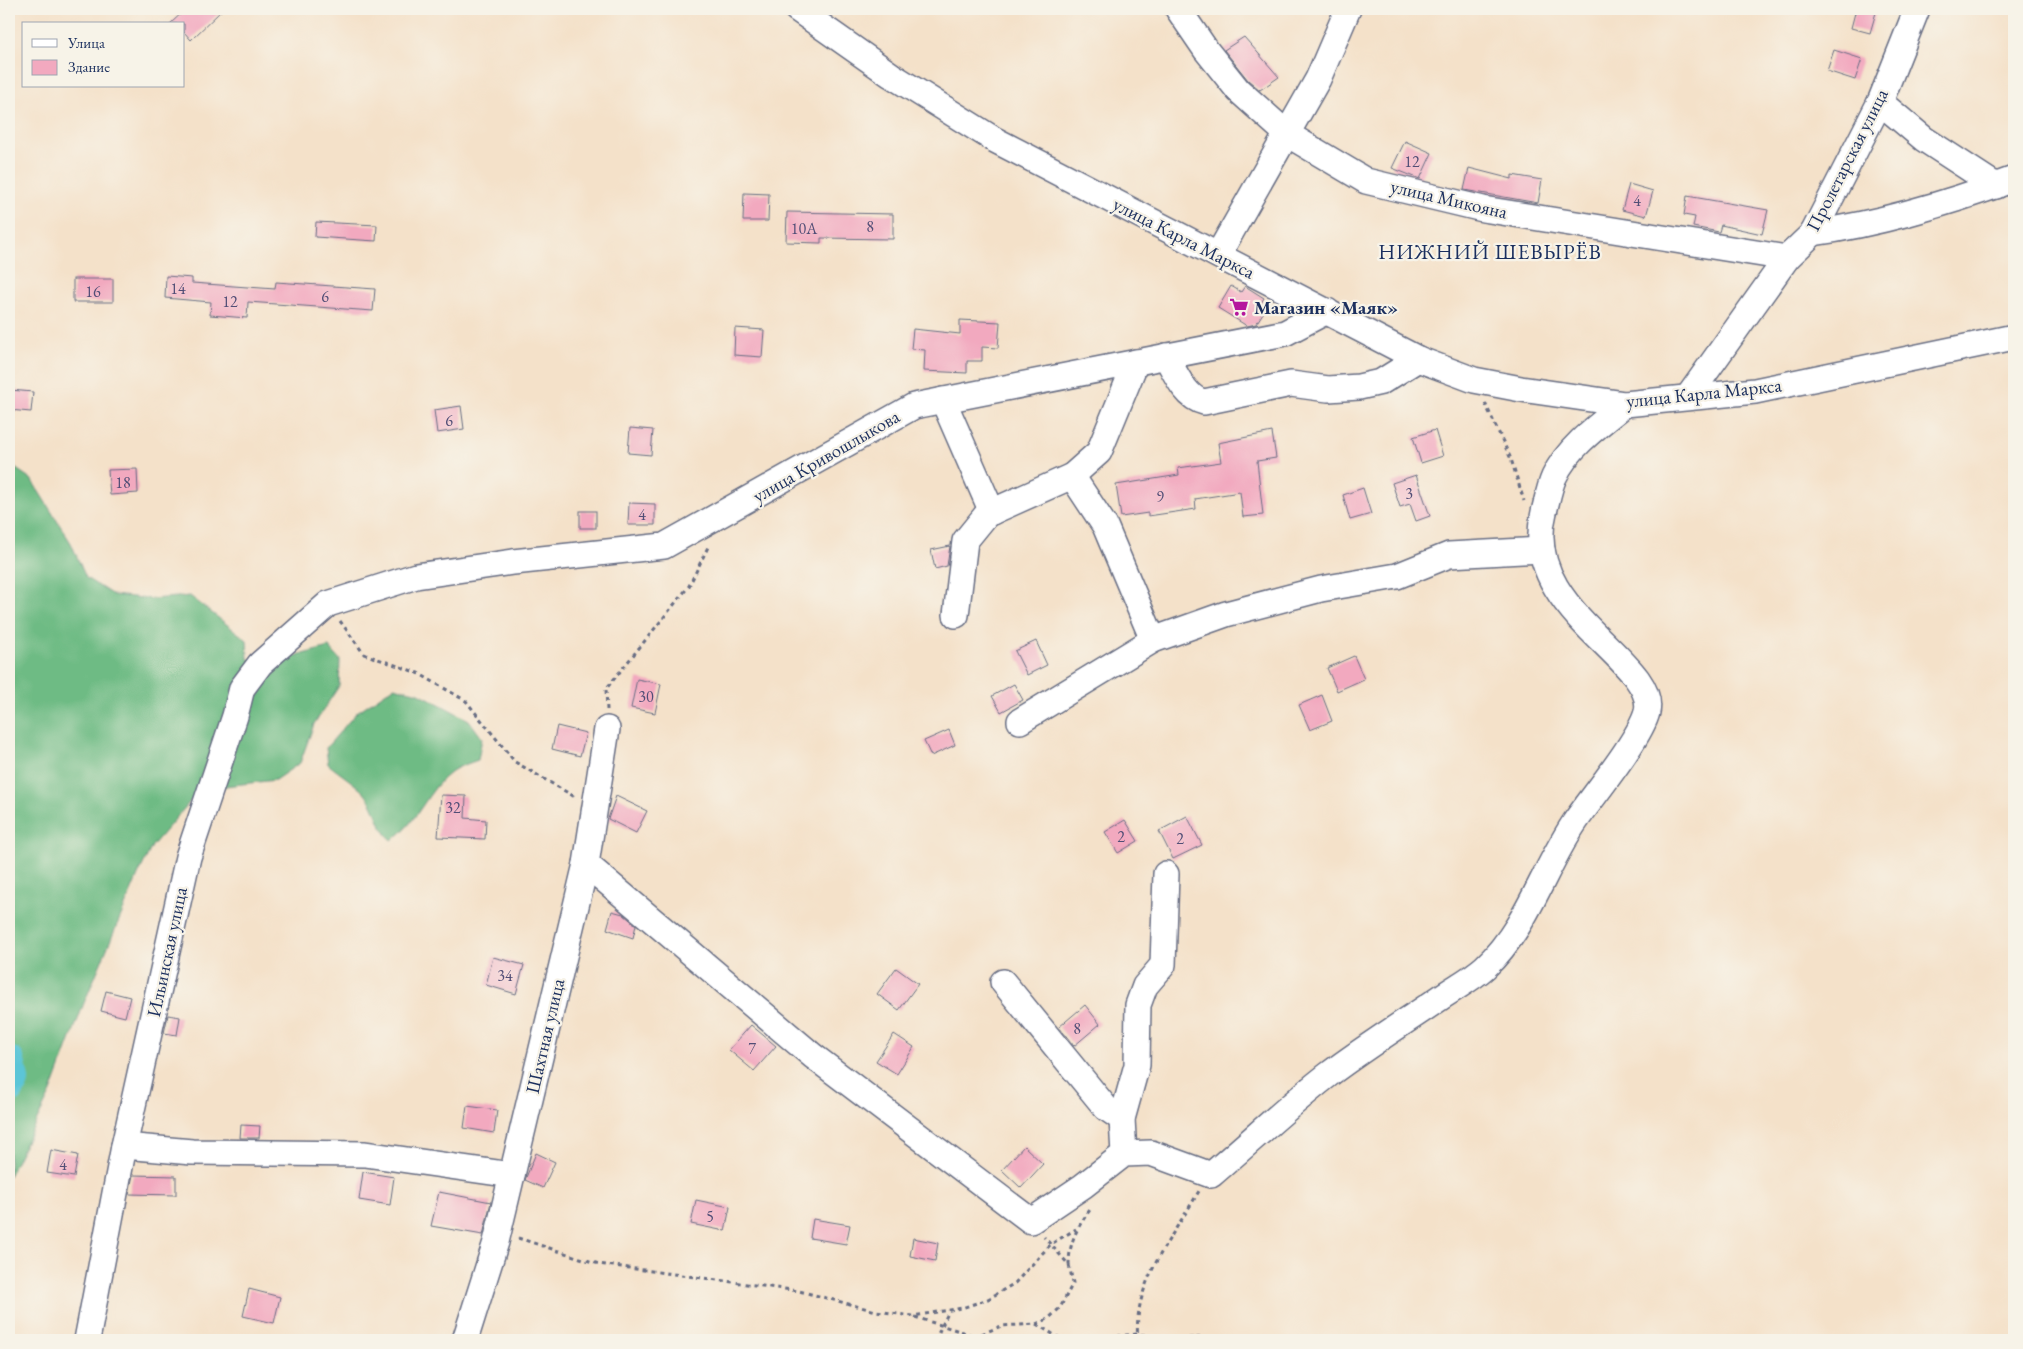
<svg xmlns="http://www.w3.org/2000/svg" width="2023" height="1349" viewBox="0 0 2023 1349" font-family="'EB Garamond',serif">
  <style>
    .forest { fill: #6ebb84; stroke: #447571 }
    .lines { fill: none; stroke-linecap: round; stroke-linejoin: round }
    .river { stroke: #5bc5d7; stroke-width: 32 }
    .building { fill: #f2a9bf }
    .minor-casing { stroke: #676d83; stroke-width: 28 }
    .path { stroke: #676d83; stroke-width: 3; stroke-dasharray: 4 4; stroke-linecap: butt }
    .minor { stroke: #fff; stroke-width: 25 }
    .labels { text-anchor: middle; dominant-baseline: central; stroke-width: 4.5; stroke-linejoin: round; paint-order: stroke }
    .number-label { font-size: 16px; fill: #514e76 }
    .street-label { font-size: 19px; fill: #1b2f5e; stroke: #f7f3e8 }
    .poi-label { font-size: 19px; font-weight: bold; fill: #1b2f5e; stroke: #f7f3e8; text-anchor: start }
    .quarter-label { font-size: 21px; letter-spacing: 1px; fill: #1b2f5e; stroke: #f7f3e8 }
  </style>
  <rect width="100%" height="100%" fill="#f7f3e8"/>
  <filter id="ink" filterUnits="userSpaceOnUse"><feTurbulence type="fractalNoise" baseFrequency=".02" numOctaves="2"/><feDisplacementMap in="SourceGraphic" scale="10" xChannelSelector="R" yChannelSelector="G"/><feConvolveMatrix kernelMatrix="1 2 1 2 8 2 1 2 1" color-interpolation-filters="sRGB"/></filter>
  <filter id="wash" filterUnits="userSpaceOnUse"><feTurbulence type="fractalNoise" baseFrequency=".0096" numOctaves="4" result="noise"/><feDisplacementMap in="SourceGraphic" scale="20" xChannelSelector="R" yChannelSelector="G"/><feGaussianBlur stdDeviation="1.12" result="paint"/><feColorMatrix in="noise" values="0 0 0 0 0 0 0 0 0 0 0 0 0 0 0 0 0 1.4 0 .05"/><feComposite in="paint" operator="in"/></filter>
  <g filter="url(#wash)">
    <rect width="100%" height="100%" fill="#f4e1c9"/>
    <!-- forest -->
    <g class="forest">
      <polygon points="9,464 31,479 71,543 86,578 113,595 152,599 190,596 247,640 248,659 269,667 295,656 329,647 340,660 339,686 314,724 300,763 275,780 201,789 152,846 139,873 84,1003 51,1092 9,1176"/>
      <path d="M 394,687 L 419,693 L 469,720 L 482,738 L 478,760 C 470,763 459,766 452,771 C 427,789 418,823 392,840 C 378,829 377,807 365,794 C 355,783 340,774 328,764 L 326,748 L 357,712 Z"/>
    </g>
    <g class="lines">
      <!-- river -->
      <polyline class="river" points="9,1062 13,1080 9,1088"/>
    </g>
    <g id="blocks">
      <!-- building -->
      <g class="building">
        <polygon points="186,9 223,9 191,40 184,32 184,24 170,24"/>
        <polygon points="1856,9 1877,9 1870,33 1851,28"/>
        <polygon points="1244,37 1279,77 1260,90 1248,80 1224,50"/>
        <polygon points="1834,50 1862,59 1855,80 1827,71"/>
        <polygon points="1405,141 1432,153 1420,179 1392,168"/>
        <polygon points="1469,168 1512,179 1512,175 1542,180 1538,203 1464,190"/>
        <polygon points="1629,184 1653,191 1646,216 1622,210"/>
        <polygon points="744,193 769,194 768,221 743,221"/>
        <polygon points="1687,196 1768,210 1762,234 1721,225 1719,232 1693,227 1695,217 1684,215"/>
        <polygon points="787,212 893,214 893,239 821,238 821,243 786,242"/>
        <polygon points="316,222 377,225 376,241 315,237"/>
        <polygon points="166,276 192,278 192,283 275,289 276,282 375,289 373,311 248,302 247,318 210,315 211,302 165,298"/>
        <rect x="73" y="279" width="40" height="23"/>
        <polygon points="1231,286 1241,292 1245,286 1264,298 1259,306 1265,310 1256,324 1247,326 1218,308"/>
        <polygon points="960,320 1000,322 998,348 982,347 982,361 967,361 967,373 924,371 925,350 911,349 913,329 960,334"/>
        <polygon points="735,328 764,330 762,357 734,355"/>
        <polygon points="10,390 33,392 31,412 9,410"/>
        <polygon points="461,406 464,429 437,433 434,410"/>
        <polygon points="630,428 653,430 651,455 628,453"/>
        <polygon points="1435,430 1443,456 1421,463 1413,437"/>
        <polygon points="1272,432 1276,458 1257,461 1263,515 1243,517 1240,492 1195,499 1196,509 1148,516 1148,513 1121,517 1116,485 1179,475 1178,468 1221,462 1218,443"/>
        <polygon points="137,469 138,493 110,495 108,470"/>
        <polygon points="1416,475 1430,516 1416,521 1410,504 1400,507 1392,483"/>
        <polygon points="1363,488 1371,514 1350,520 1343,495"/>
        <polygon points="629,503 655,504 655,525 628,525"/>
        <rect x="580" y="511" width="16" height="17"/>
        <polygon points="950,546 947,566 935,569 931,550"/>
        <polygon points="1036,641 1047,665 1027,675 1015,651"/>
        <polygon points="1354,656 1364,679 1337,691 1327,668"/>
        <polygon points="637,679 661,684 655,713 631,708"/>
        <polygon points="1014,684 1023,700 1001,712 992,696"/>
        <polygon points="1322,695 1332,721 1310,730 1299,705"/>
        <polygon points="557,726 586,733 580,756 552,749"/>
        <polygon points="949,730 955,745 931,756 924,741"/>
        <polygon points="441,795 466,796 465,818 486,820 485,839 438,837"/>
        <polygon points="616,796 647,811 636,833 608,819"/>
        <polygon points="1187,816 1202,845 1173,859 1159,831"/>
        <polygon points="1125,820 1138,841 1118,853 1105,832"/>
        <polygon points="612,911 623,914 636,925 633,938 607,929"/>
        <polygon points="493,957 524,965 516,994 486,985"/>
        <polygon points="896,968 918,984 899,1010 877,994"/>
        <polygon points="106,991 130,997 125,1017 101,1011"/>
        <polygon points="1085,1005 1100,1024 1074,1046 1059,1027"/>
        <polygon points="168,1015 180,1017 177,1035 164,1033"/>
        <polygon points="751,1025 776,1046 754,1071 729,1050"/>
        <polygon points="894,1034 914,1047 897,1074 876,1061"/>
        <polygon points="467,1106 497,1110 494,1133 464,1128"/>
        <polygon points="241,1125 260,1126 259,1138 240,1138"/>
        <polygon points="1024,1146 1043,1164 1021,1188 1002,1170"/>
        <polygon points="51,1150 78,1155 74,1177 47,1173"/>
        <polygon points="536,1153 555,1162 543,1188 525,1180"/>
        <polygon points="363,1172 394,1177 390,1205 359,1200"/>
        <polygon points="133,1175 176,1176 176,1195 129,1194"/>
        <polygon points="439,1192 491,1202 483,1235 431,1226"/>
        <polygon points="696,1200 730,1207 725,1231 691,1224"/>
        <polygon points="813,1219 850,1225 846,1244 810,1238"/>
        <polygon points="913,1238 938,1243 935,1261 910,1256"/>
        <polygon points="249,1289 280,1297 274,1323 243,1316"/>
      </g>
    </g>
  </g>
  <g filter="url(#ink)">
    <use href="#blocks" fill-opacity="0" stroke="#676d83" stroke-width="1"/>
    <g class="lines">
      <!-- minor casing -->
      <g class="minor-casing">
        <g id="minor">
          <polyline points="797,9 891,75 995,140 1418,359 1474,380 1521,389 1625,404 1755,391 2014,337"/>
          <polyline points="1178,9 1206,50 1238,90 1287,134 1366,181 1483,209 1787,258"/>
          <polyline points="1880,102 1924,139 1996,186"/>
          <path d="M 1813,233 C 1882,223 1949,203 2014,179"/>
          <polyline points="1218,255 1318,79 1348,9"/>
          <path d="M 1166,356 C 1175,372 1185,398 1204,402 L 1291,384 L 1328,389 L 1359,387 L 1381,382 L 1418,359"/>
          <polyline points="1688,397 1787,258 1813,233 1880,102 1917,9"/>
          <polyline points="943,400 992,512"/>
          <polyline points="1072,476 1105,526 1153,640"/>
          <polyline points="956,615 965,541 987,514 1072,476 1099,452 1136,362"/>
          <polyline points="1020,721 1153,640 1226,614 1321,589 1397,576 1449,555 1542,550"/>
          <path d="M 586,864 L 813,1056 L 1031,1221 L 1083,1186 L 1124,1154 L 1151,1153 L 1211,1175 C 1250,1142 1288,1106 1328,1075 C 1365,1047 1405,1022 1443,996 C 1456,987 1473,978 1485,967 C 1528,927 1544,866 1577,819 C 1594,795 1641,737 1647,712 C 1659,660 1518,611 1544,512 C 1547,501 1549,488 1554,477 C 1567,448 1600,424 1625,404"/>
          <polyline points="1003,982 1106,1108 1122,1119"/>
          <polyline points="124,1146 192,1152 365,1154 512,1175"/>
          <polyline points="1124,1154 1122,1119 1137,1065 1138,1005 1145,986 1163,965 1166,874"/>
          <polyline points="87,1340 124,1146 188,857 235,716 242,688 260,664 328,604 416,576 513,562 664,546 914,406 1285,333 1327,311"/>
          <polyline points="465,1340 496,1242 586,864 607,729"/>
        </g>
      </g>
      <!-- path -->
      <g class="path">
        <polyline points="1485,403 1511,459 1524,501"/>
        <polyline points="340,621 364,654 418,673 466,701 515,762 575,797"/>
        <polyline points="607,710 606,689 689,586 709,545"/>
        <polyline points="518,1238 599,1264 799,1291 876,1311 913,1316 962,1308 988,1299 1015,1283 1051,1244 1076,1229"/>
        <path d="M 1069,1265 C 1069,1241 1078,1226 1092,1207"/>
        <polyline points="915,1317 988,1340"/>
        <polyline points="1036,1324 1063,1340"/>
        <polyline points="935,1340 949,1311"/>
        <polyline points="967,1340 1001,1326 1036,1324 1048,1319 1060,1308 1073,1283 1069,1265 1044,1237"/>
        <polyline points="1110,1340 1119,1336 1137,1334 1169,1339 1267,1335 1297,1340"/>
        <path d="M 1138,1340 C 1132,1283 1173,1237 1199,1191"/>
      </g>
      <!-- minor -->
      <use href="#minor" class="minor"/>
    </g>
  </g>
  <!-- icons -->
  <defs>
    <g id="supermarket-bare" transform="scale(1.5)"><path d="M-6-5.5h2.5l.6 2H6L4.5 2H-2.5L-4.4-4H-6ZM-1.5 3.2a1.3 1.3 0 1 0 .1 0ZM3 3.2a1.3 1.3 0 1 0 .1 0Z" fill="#b5179e" stroke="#f7f3e8" stroke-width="2.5" paint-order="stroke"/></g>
  </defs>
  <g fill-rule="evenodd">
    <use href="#supermarket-bare" x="1239" y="307"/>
  </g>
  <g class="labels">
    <!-- number labels -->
    <g class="number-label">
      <text x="1412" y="161">12</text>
      <text x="1637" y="200">4</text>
      <text x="870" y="226">8</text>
      <text x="804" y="228">10А</text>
      <text x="178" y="288">14</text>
      <text x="93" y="291">16</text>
      <text x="325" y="296">6</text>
      <text x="230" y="301">12</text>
      <text x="449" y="420">6</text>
      <text x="123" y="482">18</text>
      <text x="1409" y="493">3</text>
      <text x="1160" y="496">9</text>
      <text x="642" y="514">4</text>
      <text x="646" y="696">30</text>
      <text x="453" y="807">32</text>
      <text x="1121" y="836">2</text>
      <text x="1180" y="838">2</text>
      <text x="505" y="975">34</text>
      <text x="1077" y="1028">8</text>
      <text x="752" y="1048">7</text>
      <text x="63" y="1164">4</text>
      <text x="710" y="1216">5</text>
    </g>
    <!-- street labels -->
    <g class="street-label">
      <text transform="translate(1847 160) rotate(-63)">Пролетарская улица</text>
      <text transform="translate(1449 199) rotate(13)">улица Микояна</text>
      <text transform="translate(1184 238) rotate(27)">улица Карла Маркса</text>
      <text transform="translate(1704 393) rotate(-6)">улица Карла Маркса</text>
      <text transform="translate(826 456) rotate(-30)">улица Кривошлыкова</text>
      <text transform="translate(167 952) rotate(-78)">Ильинская улица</text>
      <text transform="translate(545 1036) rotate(-77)">Шахтная улица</text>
    </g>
    <!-- poi labels -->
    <g class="poi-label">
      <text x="1254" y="307">Магазин «Маяк»</text>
    </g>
    <!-- quarter labels -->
    <g class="quarter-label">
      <text x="1490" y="251">НИЖНИЙ ШЕВЫРЁВ</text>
    </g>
  </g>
  <!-- margin -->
  <rect width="2023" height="1349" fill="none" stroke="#f7f3e8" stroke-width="30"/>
  <!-- legend -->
  <rect x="22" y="22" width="162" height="65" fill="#f7f3e8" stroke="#9fa5b1"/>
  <rect x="32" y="39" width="25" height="8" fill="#ffffff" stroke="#9fa5b1"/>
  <text x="68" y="48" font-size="15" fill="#1b2f5e">Улица</text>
  <rect x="32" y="60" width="25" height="15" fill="#f2a9bf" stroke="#9fa5b1"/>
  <text x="68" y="72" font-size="15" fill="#1b2f5e">Здание</text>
</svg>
